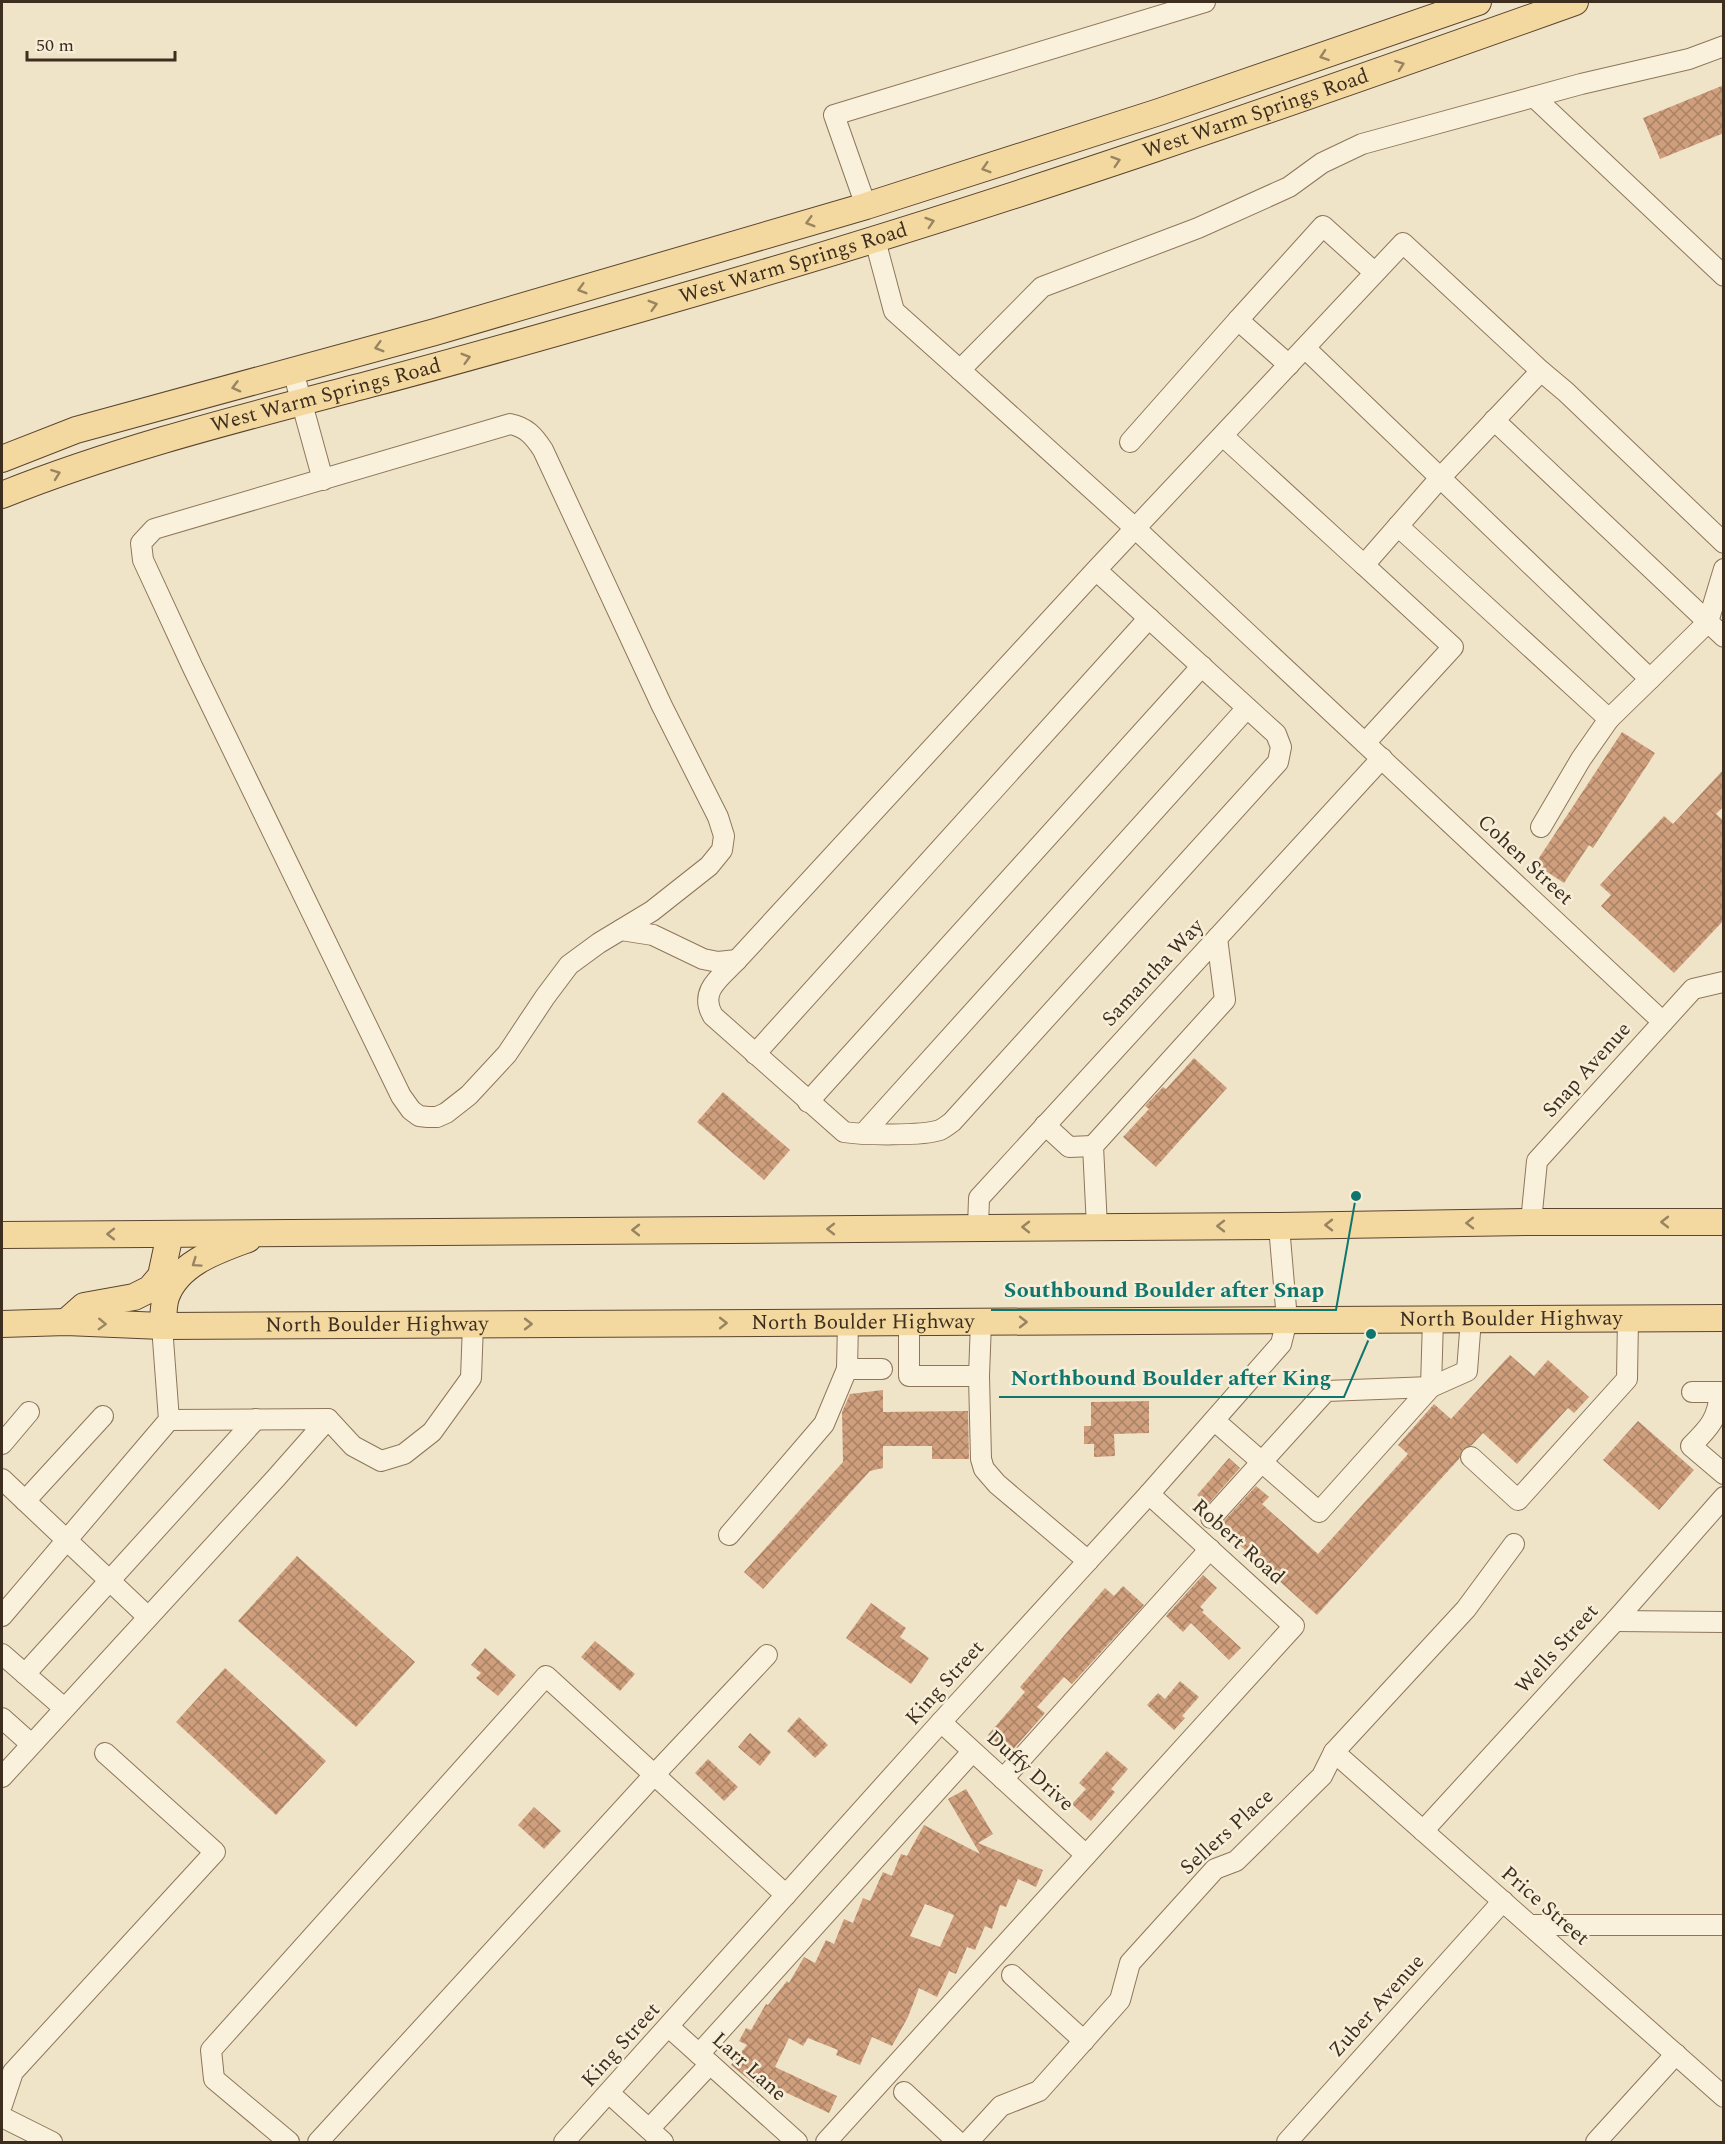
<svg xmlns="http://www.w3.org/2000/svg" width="1725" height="2144" viewBox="0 0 1725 2144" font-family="Spectral,serif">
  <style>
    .building { fill: url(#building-cross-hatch); fill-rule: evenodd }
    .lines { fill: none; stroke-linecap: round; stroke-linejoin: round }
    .minor-casing { stroke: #8d765c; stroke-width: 22 }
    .major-casing { stroke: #5b4430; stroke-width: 28 }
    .minor { stroke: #faf1dc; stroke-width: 20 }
    .major { stroke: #f3d9a0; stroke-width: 26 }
    .oneway { stroke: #988460 }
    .labels { text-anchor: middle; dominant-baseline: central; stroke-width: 5; stroke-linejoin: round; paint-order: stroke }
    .street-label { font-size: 21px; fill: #3d2e20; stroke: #f7eed8 }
    .leader { fill: none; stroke: #0f766e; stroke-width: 2 }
    .callout-dot { fill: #0f766e; stroke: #f7eed8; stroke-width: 2 }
    .callout-label { font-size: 22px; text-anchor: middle; font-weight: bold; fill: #0f766e; stroke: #f7eed8; stroke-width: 5; stroke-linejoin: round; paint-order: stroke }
  </style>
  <defs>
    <pattern id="building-cross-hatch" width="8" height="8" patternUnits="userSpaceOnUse" patternTransform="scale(1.5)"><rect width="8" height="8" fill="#cf9f7d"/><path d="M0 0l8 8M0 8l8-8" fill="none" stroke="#a98266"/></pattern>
  </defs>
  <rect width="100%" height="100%" fill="#f0e4c8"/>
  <!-- building -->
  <g class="building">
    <polygon points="1724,85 1724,133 1660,159 1643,118"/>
    <polygon points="1622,732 1655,753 1593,848 1589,845 1564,883 1535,864"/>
    <polygon points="1724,769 1724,806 1716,814 1724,821 1724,920 1674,973 1601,906 1611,895 1600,885 1664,816 1673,824"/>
    <polygon points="1194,1058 1227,1088 1156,1167 1123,1137 1149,1109 1145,1106 1163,1087 1166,1089"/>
    <polygon points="723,1092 790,1150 764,1180 697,1122"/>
    <polygon points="1510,1355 1534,1376 1548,1360 1589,1397 1574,1413 1568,1408 1517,1464 1483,1433 1472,1445 1463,1449 1459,1459 1317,1615 1233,1539 1237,1535 1223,1522 1256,1486 1269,1497 1262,1504 1318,1554 1408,1454 1398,1445 1434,1404 1451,1419"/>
    <polygon points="883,1390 883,1412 968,1411 969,1459 932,1459 932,1446 883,1446 883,1468 870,1471 763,1589 744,1572 843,1462 842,1412 850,1394"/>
    <polygon points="1149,1401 1149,1433 1114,1434 1115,1456 1094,1457 1094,1444 1084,1444 1084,1426 1091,1426 1091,1402"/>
    <polygon points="1638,1421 1694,1470 1659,1510 1603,1460"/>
    <polygon points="1229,1458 1240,1468 1208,1504 1197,1495"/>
    <polygon points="297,1556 415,1662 356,1727 238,1621"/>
    <polygon points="1203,1575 1217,1588 1200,1607 1204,1610 1202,1612 1241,1648 1229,1660 1191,1623 1183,1632 1166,1616"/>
    <polygon points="1123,1586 1144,1605 1072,1684 1064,1677 1037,1707 1045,1713 1009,1754 988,1735 1025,1692 1020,1687 1105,1588 1114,1596"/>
    <polygon points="871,1603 906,1628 900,1637 929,1658 911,1684 846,1638"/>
    <polygon points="595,1641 635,1674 620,1691 581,1657"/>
    <polygon points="485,1648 516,1675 498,1696 476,1678 481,1673 471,1665"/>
    <polygon points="225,1668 326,1761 276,1815 176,1722"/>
    <polygon points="1180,1681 1199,1697 1182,1716 1185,1718 1174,1730 1147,1705 1158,1693 1165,1699"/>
    <polygon points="799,1717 828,1745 815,1758 787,1731"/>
    <polygon points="750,1733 771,1752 760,1766 738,1747"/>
    <polygon points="1107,1751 1128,1769 1111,1789 1115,1792 1091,1821 1072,1804 1086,1789 1079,1783"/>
    <polygon points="708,1759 738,1787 724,1801 695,1773"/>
    <path d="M 966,1789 L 993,1834 L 978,1843 L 1043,1870 L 1036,1887 L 1018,1879 L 1006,1907 L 1000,1905 L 992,1929 L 985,1926 L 975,1950 L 967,1947 L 956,1974 L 949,1971 L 937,1997 L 919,1988 L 908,2017 L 892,2046 L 872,2037 L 860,2065 L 836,2055 L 838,2050 L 808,2038 L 803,2046 L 789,2038 L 775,2067 L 837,2096 L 829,2113 L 768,2084 L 763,2091 L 731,2065 L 747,2045 L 739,2041 L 746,2028 L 751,2030 L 766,2004 L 768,2005 L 787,1981 L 789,1983 L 804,1957 L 815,1963 L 826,1940 L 834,1944 L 844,1919 L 853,1923 L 863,1898 L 870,1901 L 883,1872 L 892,1876 L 901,1854 L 907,1856 L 924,1825 L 980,1854 L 948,1799 ZM 925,1904 L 954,1915 L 940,1947 L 910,1936 Z"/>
    <polygon points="534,1807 561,1831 544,1849 518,1825"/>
  </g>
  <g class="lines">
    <!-- minor casing -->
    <g class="minor-casing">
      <g id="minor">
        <polyline points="1534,97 1724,276"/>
        <polyline points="866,206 834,115 1205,2"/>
        <polyline points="875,240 894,311 960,370 1042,287 1198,228 1289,187 1322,163 1362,144 1581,84 1689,59 1724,46"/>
        <polyline points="1238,320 1323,226 1374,272"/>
        <polyline points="1305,348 1650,679 1609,719"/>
        <polyline points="960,370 1136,529 1663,1022"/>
        <polyline points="293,371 323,480"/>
        <polyline points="1541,371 1566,392 1724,543"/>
        <polyline points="1494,420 1708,622 1650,679"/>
        <path d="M 510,424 C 526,427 534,436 543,450 L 662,706 L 718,817 L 724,836 L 722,850 L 709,866 L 652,911 L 599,943 L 569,965 L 545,997 L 507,1054 L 469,1095 L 446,1113 L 437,1117 L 428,1117 L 419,1116 L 411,1110 L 401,1096 L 193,668 L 143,560 L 141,543 L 154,529 Z"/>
        <polyline points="1130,442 1238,320 1289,365"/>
        <polyline points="1398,526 1609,719 1581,759 1541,827"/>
        <polyline points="1364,565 1453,647 1365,743"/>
        <polyline points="1724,569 1708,622 1724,637"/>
        <path d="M 1096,570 L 1276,734 L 1281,747 L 1278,762 L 952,1122 C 948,1125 944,1128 940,1130 C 923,1136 863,1135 844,1132 L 713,1016 C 698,991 721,977 737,960 L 1096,570 L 1403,243 L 1541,371 L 1440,478 L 1364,565 L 1223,436"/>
        <polyline points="621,930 653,935 703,959 718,962 737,960"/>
        <polyline points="755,1054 1149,618"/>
        <polyline points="808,1102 1202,666"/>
        <polyline points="1045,1125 1069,1147 1093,1146"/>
        <polyline points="864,1133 1247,708"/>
        <polyline points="1531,1222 1537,1161 1693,989 1723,982"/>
        <polyline points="1097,1227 1093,1146 1225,1000 1217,938"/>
        <polyline points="978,1228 979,1198 1382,758"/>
        <polyline points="848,1322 847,1369 882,1369"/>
        <polyline points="909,1322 909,1376 979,1376 981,1322"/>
        <polyline points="979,1376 981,1459 984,1469 997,1484 1088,1561"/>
        <path d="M 1692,1392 L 1720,1392 C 1718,1419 1709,1428 1691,1446 L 1724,1474"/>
        <polyline points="328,1419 353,1446 381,1461 404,1454 432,1432 471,1378 473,1324"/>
        <polyline points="1215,1421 1319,1512 1431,1387 1433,1319"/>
        <polyline points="2,1444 29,1412"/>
        <polyline points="1471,1457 1518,1500 1627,1379 1628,1318"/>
        <polyline points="2,1479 148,1617"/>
        <polyline points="25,1501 103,1416"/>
        <polyline points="1211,1518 1326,1391 1431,1387 1467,1371 1471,1319"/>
        <polyline points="729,1535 824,1424 847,1369"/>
        <polyline points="2,1616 169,1420 162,1326"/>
        <polyline points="1615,1621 1724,1622"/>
        <polyline points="2,1654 64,1708"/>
        <polyline points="25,1674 256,1419"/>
        <polyline points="2,1718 31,1744"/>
        <polyline points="941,1722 1086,1855"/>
        <polyline points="1334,1752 1724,2097"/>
        <polyline points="2,1777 276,1478 328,1419 169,1420"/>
        <polyline points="1003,1779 1210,1549"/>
        <polyline points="1423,1831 1615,1621 1724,1497"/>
        <polyline points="1530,1925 1724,1925"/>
        <polyline points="1012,1975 1084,2041"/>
        <polyline points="669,2027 797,2142"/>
        <polyline points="699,2054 972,1752"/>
        <polyline points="904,2092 958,2142"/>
        <polyline points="609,2093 663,2142"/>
        <polyline points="2,2105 13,2072 215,1852 105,1753"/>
        <polyline points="2,2117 52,2142"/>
        <polyline points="649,2129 710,2064"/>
        <polyline points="289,2142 214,2079 211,2050 546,1676 786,1895"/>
        <polyline points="318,2142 654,1775 767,1655"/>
        <polyline points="564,2142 941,1722 1149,1494 1281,1344 1287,1320 1279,1226"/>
        <polyline points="826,2142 1294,1626 1149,1494"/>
        <polyline points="968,2142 1001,2106 1039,2091 1120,2000 1130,1963 1215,1869 1236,1861 1322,1776 1334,1752 1466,1609 1514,1544"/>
        <polyline points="1287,2142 1503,1901"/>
        <polyline points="1596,2142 1676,2054"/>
      </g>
    </g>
    <!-- major casing -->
    <g class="major-casing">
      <g id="major">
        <polyline points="2,459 76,430 435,332 866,206 1159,112 1478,2"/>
        <path id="s1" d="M 2,495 C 122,447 249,416 374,383 C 492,352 609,318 726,284 C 1012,201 1294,102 1575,2"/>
        <polyline points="2,1235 1279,1226 1531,1222 1724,1222"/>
        <polyline points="66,1322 84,1306 134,1297 150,1289 161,1276 170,1234"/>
        <path id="s2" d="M 2,1324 L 66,1322 L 162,1326 L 1724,1318"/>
        <path d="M 162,1326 C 164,1317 163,1306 166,1297 C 178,1263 218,1250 248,1239"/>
      </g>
    </g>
    <!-- minor -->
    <use href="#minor" class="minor"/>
    <!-- major -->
    <use href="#major" class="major"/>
  </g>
  <!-- one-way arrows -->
  <defs><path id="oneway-chevron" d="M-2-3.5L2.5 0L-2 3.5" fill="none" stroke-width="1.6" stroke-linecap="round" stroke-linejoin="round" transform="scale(1.5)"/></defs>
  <g class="oneway">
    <use href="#oneway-chevron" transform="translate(1324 56) rotate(161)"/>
    <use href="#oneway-chevron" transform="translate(1400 65) rotate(-20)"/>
    <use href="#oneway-chevron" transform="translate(1116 161) rotate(-18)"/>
    <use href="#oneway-chevron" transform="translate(986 168) rotate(163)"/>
    <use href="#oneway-chevron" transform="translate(810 222) rotate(164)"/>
    <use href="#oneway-chevron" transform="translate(930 222) rotate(-18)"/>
    <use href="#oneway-chevron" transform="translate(582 289) rotate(164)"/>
    <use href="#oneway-chevron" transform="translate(653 305) rotate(-16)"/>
    <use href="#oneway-chevron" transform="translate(379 347) rotate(164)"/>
    <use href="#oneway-chevron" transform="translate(466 358) rotate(-16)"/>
    <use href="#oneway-chevron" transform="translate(236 387) rotate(165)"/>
    <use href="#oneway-chevron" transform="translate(56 474) rotate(-20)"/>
    <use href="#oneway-chevron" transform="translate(1665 1222) rotate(-180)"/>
    <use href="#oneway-chevron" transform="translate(1470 1223) rotate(179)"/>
    <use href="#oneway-chevron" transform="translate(1329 1225) rotate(180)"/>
    <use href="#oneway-chevron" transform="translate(1221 1226) rotate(180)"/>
    <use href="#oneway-chevron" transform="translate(1026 1227) rotate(180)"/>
    <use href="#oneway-chevron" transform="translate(831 1229) rotate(180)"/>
    <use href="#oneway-chevron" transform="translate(636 1230) rotate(180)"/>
    <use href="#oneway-chevron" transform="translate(111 1234) rotate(180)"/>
    <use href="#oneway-chevron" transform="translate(196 1263) rotate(145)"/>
    <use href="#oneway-chevron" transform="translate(1023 1322)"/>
    <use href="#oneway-chevron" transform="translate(723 1323)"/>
    <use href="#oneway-chevron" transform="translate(102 1324) rotate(2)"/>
    <use href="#oneway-chevron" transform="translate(528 1324)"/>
  </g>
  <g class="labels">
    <!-- street labels -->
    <g class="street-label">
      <text stroke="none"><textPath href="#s1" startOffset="1311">West Warm Springs Road</textPath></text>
      <text stroke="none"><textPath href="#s1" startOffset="825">West Warm Springs Road</textPath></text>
      <text stroke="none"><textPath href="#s1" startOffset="339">West Warm Springs Road</textPath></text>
      <text transform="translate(1525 860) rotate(43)">Cohen Street</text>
      <text transform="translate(1153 973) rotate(-47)">Samantha Way</text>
      <text transform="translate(1587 1070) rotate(-48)">Snap Avenue</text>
      <text stroke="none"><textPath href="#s2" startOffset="1509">North Boulder Highway</textPath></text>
      <text stroke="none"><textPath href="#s2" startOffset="861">North Boulder Highway</textPath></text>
      <text stroke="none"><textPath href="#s2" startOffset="375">North Boulder Highway</textPath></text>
      <text transform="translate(1238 1542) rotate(42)">Robert Road</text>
      <text transform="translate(1557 1649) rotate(-48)">Wells Street</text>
      <text transform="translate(945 1683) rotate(-48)">King Street</text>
      <text transform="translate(1030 1771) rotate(42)">Duffy Drive</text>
      <text transform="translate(1227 1832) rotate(-42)">Sellers Place</text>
      <text transform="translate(1545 1906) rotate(41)">Price Street</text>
      <text transform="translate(1377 2006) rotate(-48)">Zuber Avenue</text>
      <text transform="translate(621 2045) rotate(-48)">King Street</text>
      <text transform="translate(749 2067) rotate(42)">Larr Lane</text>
    </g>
  </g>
  <!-- callouts -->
  <path class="leader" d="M1356 1196L1336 1310H991M1371 1334L1344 1397H999"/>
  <g class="callout-dot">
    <circle cx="1356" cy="1196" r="6"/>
    <circle cx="1371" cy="1334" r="6"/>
  </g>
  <g class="callout-label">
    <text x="1164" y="1297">Southbound Boulder after Snap</text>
    <text x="1171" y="1385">Northbound Boulder after King</text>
  </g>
  <!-- border -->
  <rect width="1725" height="2144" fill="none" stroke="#3d2e20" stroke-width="6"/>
  <!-- scale -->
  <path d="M27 51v9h148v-9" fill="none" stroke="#3d2e20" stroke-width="3"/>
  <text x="36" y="51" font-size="18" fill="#3d2e20" stroke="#f7eed8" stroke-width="4.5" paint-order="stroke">50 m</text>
</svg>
